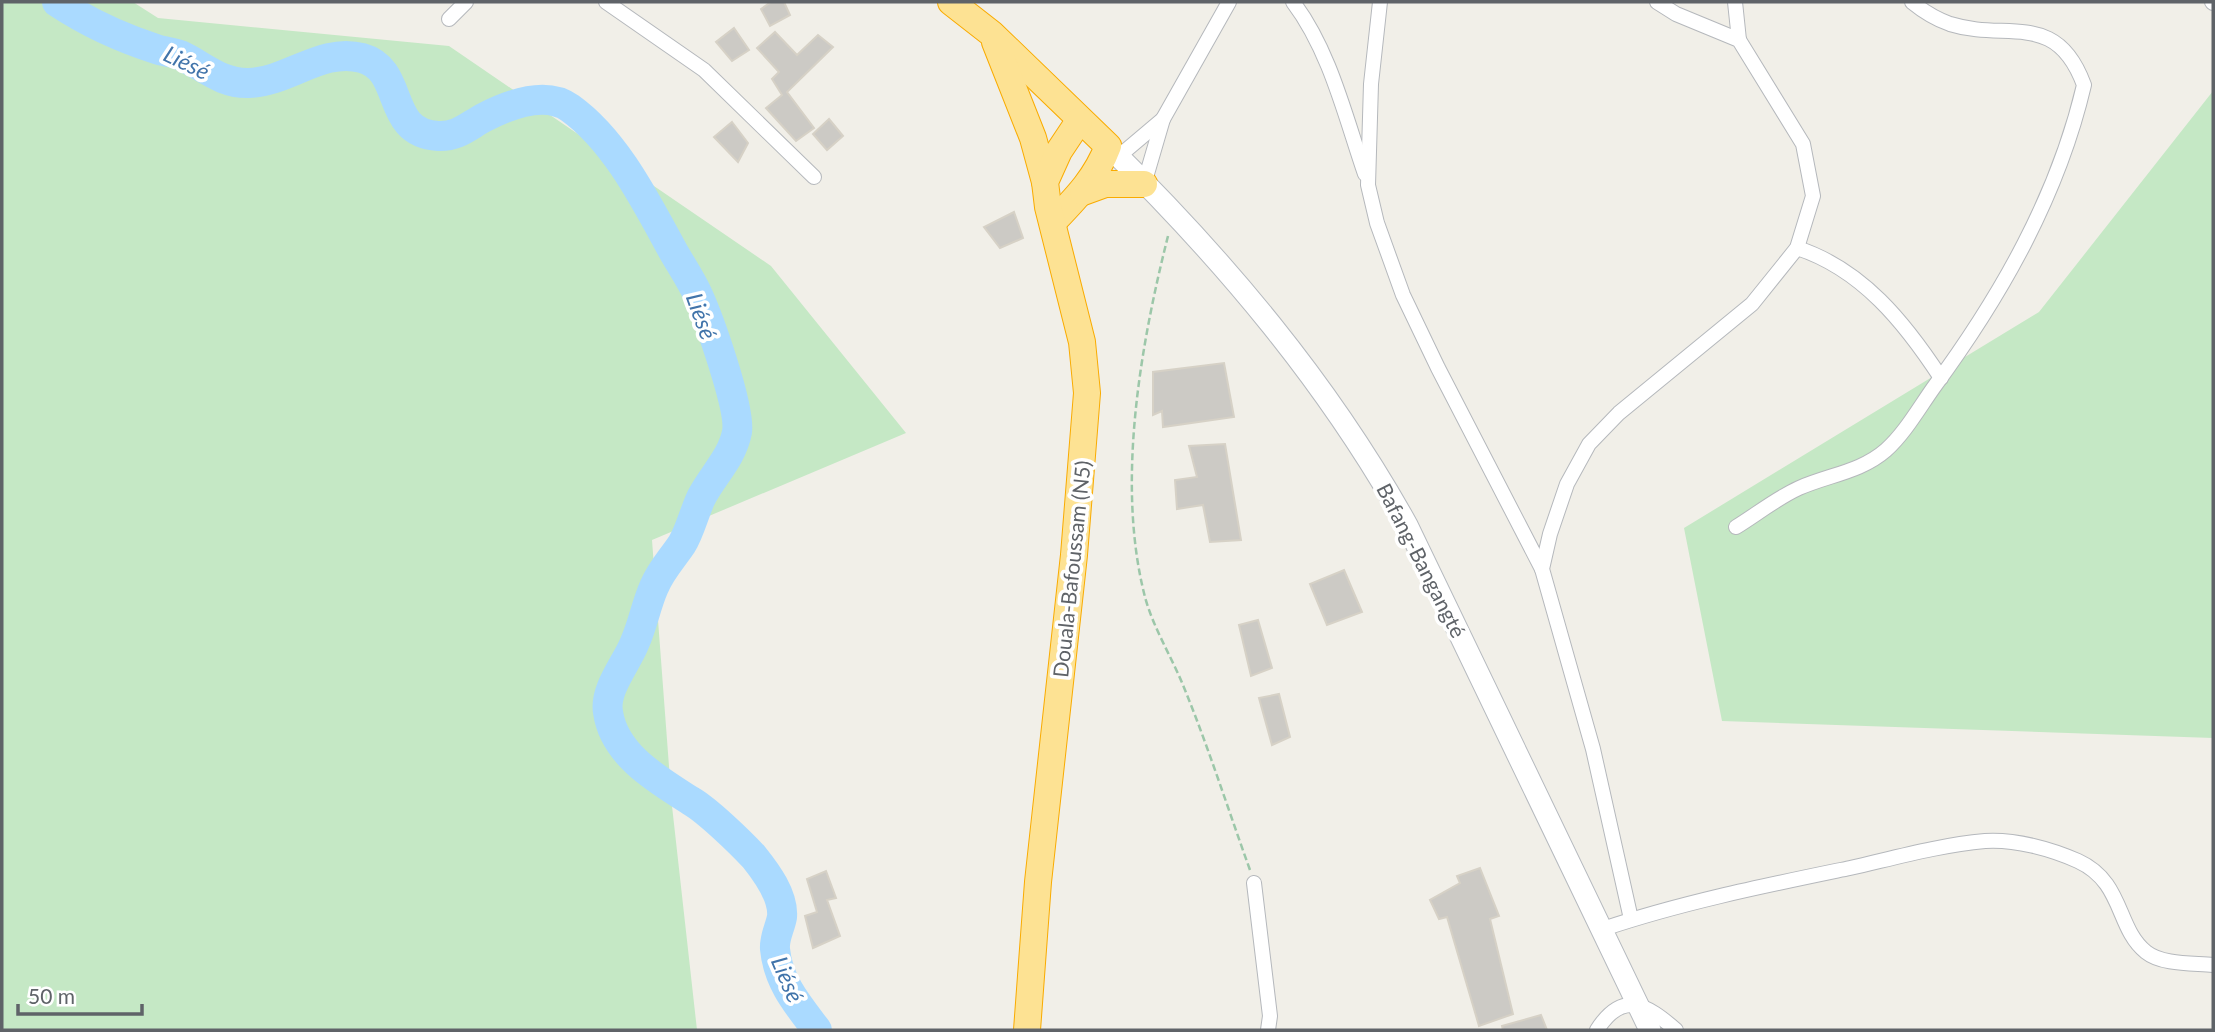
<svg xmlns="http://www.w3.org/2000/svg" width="2215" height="1032" viewBox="0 0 2215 1032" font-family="Lato,sans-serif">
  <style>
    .green { fill: #c5e8c5 }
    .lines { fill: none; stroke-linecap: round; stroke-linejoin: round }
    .river { stroke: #aadaff; stroke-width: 30 }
    .building { fill: #cccac5; stroke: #d6d1c6; stroke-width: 2 }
    .street-casing { stroke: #b5b8bc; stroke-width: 16 }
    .secondary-casing { stroke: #b6babf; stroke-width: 23 }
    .highway-casing { stroke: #f9ab00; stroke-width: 28 }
    .path { stroke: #9cc7a9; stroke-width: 2.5; stroke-dasharray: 7 3.5; stroke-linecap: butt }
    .street { stroke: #fff; stroke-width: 14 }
    .secondary { stroke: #fff; stroke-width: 21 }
    .highway { stroke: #fde293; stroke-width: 26 }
    .labels { text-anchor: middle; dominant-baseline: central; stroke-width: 7; stroke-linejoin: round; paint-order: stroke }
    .street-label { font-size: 21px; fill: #5f6368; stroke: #fff }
    .water-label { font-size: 23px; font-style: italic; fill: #4174aa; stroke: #fff }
  </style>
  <rect width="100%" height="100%" fill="#f1efe8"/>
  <!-- green -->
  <g class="green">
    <polygon points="2,2 133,2 158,18 449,46 771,266 906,433 652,540 672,806 697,1030 2,1030"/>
    <polygon points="2213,91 2213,738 1722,721 1684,528 2039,312"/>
  </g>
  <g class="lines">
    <!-- river -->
    <path class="river" d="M 57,2 C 87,22 122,38 156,49 C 164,52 173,52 180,55 C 204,66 221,84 249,83 C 288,82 322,47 362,58 C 406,70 384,133 438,136 C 457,137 467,127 483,118 C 508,105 545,90 570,108 C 616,141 646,202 673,251 C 681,265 691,280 698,295 C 709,319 741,409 737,432 C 732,458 712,476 701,498 C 694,513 690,531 682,544 C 672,559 661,570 654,587 C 646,605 643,624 635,642 C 627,663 604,689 608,712 C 614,755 658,780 691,801 C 708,811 740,842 754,857 C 766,872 784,896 782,917 C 780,928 774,938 775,949 C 778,982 798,1005 817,1030"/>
  </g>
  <!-- building -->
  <g class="building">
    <polygon points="771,2 784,2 790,15 770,26 761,9"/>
    <polygon points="734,28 749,50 732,61 716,42"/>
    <polygon points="775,32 797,55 818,35 833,47 787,92 814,128 796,141 766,108 782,95 772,79 779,72 757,48"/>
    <polygon points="829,119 843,136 827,150 813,134"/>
    <polygon points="732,122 748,143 738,162 714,137"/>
    <polygon points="1014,212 1023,238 1000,248 984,227"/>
    <polygon points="1224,363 1234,417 1163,427 1162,411 1153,415 1153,372"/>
    <polygon points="1225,444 1241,540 1210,542 1203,505 1177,509 1175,480 1197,477 1189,446"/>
    <polygon points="1344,570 1362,612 1327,625 1310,584"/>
    <polygon points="1258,620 1272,668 1251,676 1239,625"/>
    <polygon points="1279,694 1290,737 1272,745 1259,698"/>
    <polygon points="1480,868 1499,916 1490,919 1513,1014 1479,1026 1447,917 1439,919 1430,900 1460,883 1457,876"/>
    <polygon points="826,871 836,898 827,900 840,936 813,948 805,916 817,912 807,879"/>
    <polygon points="1541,1015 1547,1030 1503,1030 1502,1026"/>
  </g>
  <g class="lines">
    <!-- street casing -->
    <g class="street-casing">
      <g id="street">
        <polyline points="606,2 704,70 814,177"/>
        <path d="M 1293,2 C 1330,51 1345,116 1365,174"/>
        <polyline points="1380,2 1371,84 1368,185 1377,223 1403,295 1438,368 1542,569"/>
        <polyline points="1735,2 1739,40"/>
        <polyline points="2212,2 2213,3"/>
        <polyline points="449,19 466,2"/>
        <polyline points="1118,157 1163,119 1229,2"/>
        <polyline points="1144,184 1163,119"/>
        <path d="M 1797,248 C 1862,269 1905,323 1941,378"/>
        <path d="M 1736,527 C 1757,514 1777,498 1799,488 C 1828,475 1861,472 1886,450 C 1905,433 1919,408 1934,387 C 2001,296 2058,196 2084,85 C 2056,9 2007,42 1950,24 C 1936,19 1923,11 1912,2"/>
        <polyline points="1254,883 1270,1016 1268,1030"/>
        <polyline points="1631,919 1593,749 1542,569 1550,534 1567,484 1589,444 1619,413 1752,304 1797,248 1813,196 1803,144 1739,40 1676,14 1657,2"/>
        <path d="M 1603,929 C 1683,902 1768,885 1850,868 C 1894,858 1940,845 1985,841 C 2015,839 2051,849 2078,861 C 2124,882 2116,928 2146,952 C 2162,965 2194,963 2213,965"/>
        <path d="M 1597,1030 C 1623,989 1647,1005 1676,1030"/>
      </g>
    </g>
    <!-- secondary casing -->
    <g class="secondary-casing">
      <path id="secondary" d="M 1108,146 C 1224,260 1328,383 1407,525 L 1650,1030"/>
    </g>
    <!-- highway casing -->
    <g class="highway-casing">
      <g id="highway">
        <path d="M 951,2 L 992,34 L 1108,146 C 1096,178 1076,198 1053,222"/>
        <polyline points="995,42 1033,138 1045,182"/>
        <polyline points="1083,192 1105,184 1144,184"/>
        <polyline points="1027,1030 1038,882 1074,555 1087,393 1082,342 1048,207 1045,182 1059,151 1079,121"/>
      </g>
    </g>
    <!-- path -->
    <path class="path" d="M 1168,236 C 1140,347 1116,485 1145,597 C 1153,627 1171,656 1183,685 C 1208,746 1228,809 1250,870"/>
    <!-- street -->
    <use href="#street" class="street"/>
    <!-- secondary -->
    <use href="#secondary" class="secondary"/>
    <!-- highway -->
    <use href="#highway" class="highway"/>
  </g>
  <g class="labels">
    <!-- street labels -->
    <g class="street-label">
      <text transform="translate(1422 560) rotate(63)">Bafang-Bangangté</text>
      <text transform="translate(1071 569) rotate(-84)">Douala-Bafoussam (N5)</text>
    </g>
    <!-- water labels -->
    <g class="water-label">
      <text transform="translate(187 62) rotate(26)">Liésé</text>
      <text transform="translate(702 316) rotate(70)">Liésé</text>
      <text transform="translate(788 979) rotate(67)">Liésé</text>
    </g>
  </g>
  <!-- border -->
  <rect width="2215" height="1032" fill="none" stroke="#5f6368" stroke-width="7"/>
  <!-- scale -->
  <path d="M18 1004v10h124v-10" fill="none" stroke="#5f6368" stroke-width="3.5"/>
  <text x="28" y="1004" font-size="21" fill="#5f6368" stroke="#ffffff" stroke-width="5" paint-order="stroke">50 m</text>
</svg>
